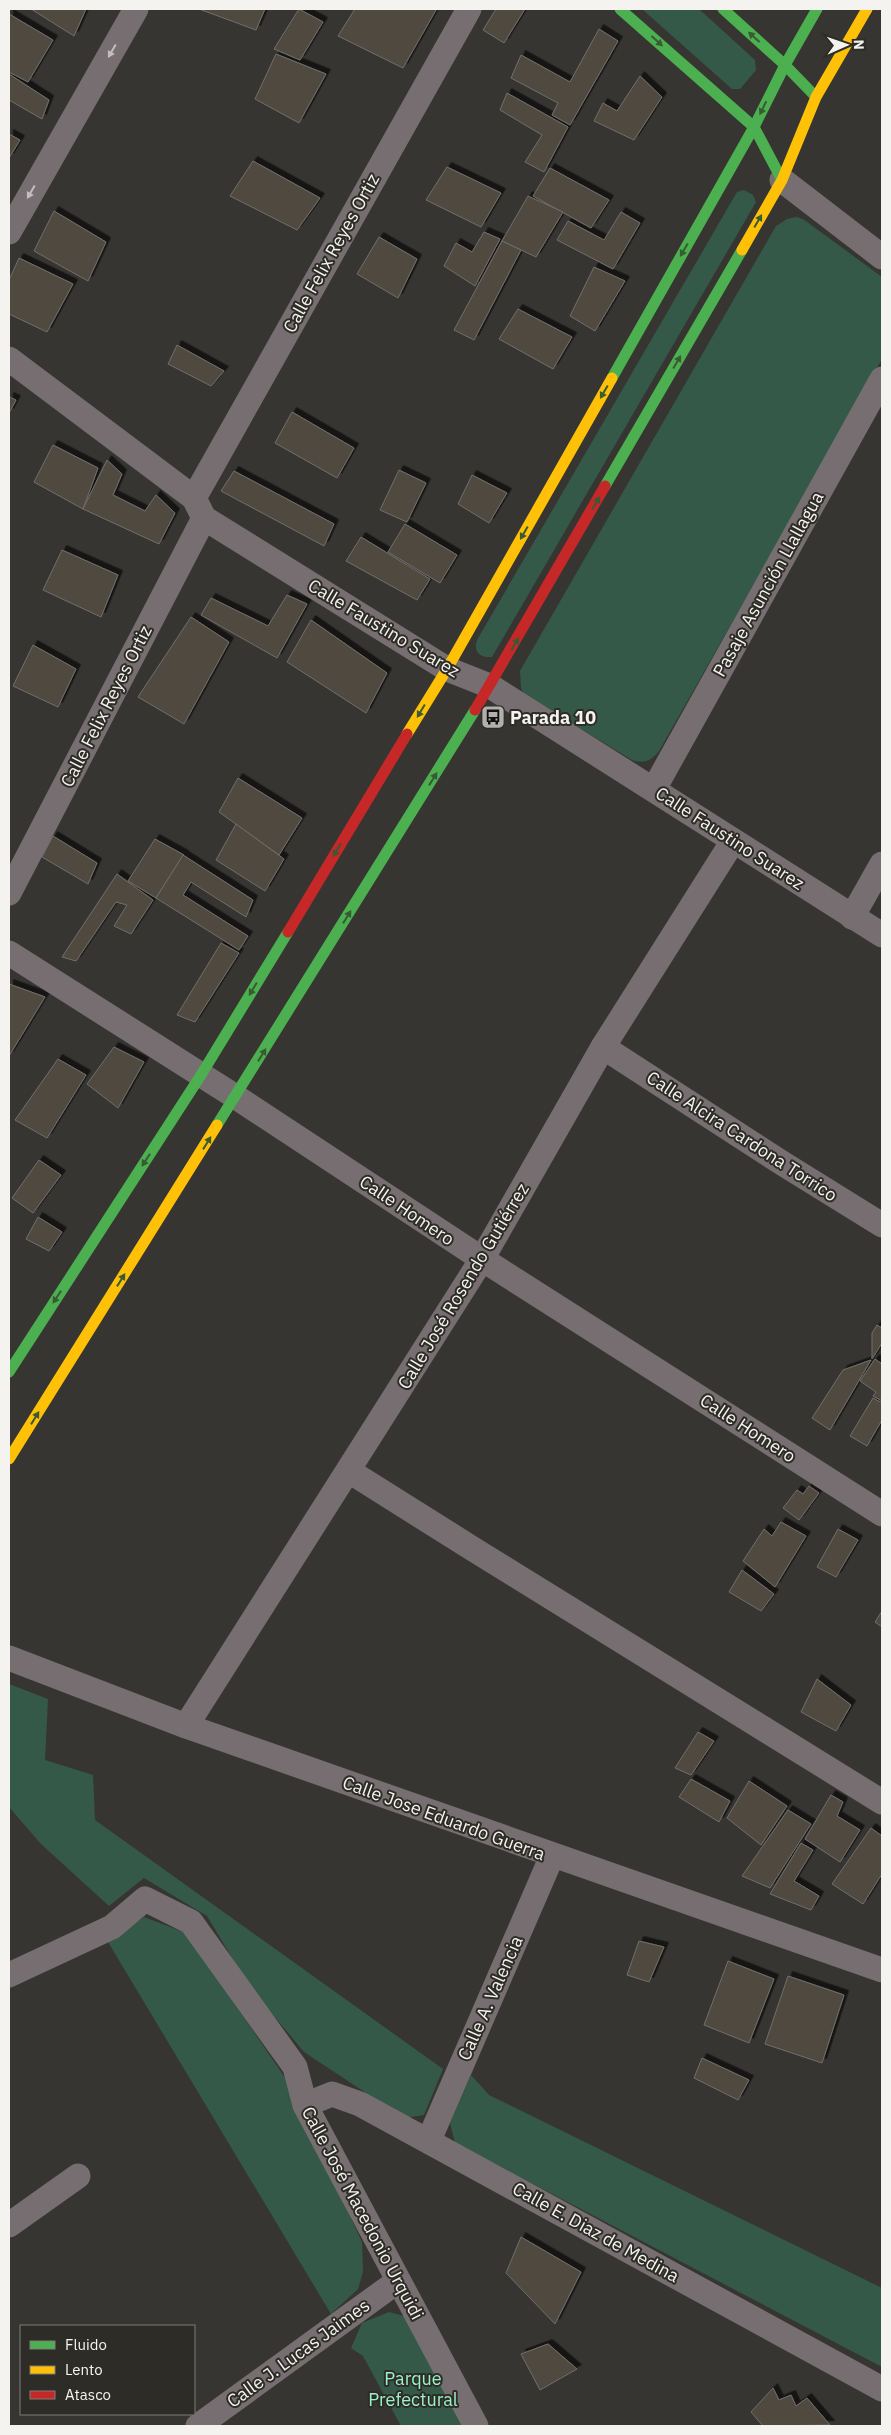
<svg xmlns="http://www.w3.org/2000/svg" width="891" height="2435" viewBox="0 0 891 2435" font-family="'IBM Plex Sans',sans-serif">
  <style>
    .green { fill: #355948 }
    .building { fill: #4f4a40; stroke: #706f6c; filter: url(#shadow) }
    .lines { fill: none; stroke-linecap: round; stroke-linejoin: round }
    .street { stroke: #766e70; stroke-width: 25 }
    .fast { stroke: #4caf50; stroke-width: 11 }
    .slow { stroke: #ffc107; stroke-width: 11 }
    .jam { stroke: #c62828; stroke-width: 11 }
    .oneway { fill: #385a35 }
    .oneway2 { fill: #c2bebc }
    .labels { text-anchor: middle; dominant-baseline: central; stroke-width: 4; stroke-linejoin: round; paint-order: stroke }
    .street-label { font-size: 18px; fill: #f5f3ef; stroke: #2e2c26 }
    .poi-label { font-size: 18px; font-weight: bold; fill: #f5f3ef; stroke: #2e2c26; text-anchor: start }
    .park-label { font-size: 18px; fill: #99f2c9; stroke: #2e2c26 }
  </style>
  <defs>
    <filter id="shadow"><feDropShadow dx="4.5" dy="-4.5" stdDeviation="0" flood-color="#0009"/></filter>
  </defs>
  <rect width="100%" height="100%" fill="#363532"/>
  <!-- green -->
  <g class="green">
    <polygon points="642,9 699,9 755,60 756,70 740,89 732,89"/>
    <path d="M 744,190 L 753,195 L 756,202 L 492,657 C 480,658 473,652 477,640 L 737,192 Z"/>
    <path d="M 796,217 L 803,219 L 882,277 L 882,359 L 659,751 C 651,761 644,764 632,760 L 524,694 L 521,688 L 520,671 L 776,226 L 787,219 Z"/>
    <polygon points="9,1684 48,1699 45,1760 93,1775 95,1820 443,2069 424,2115 404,2118 304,2052 249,1986 207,1916 144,1878 109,1906 41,1844 9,1807"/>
    <polygon points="144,1917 186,1933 286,2079 362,2242 363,2272 358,2289 331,2314 108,1942"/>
    <polygon points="471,2075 489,2095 882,2288 882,2367 455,2143 450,2123"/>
    <polygon points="389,2312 408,2317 466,2426 401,2426 363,2356 351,2348 362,2323"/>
  </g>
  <!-- building -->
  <g class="building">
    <polygon points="31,9 86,9 74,36"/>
    <polygon points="199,9 265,9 256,30"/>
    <polygon points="299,9 323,22 300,60 274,49"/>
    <polygon points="355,9 434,9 436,10 403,68 338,36"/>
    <polygon points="496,9 525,9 504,43 483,30"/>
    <polygon points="9,14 53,40 28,82 9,72"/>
    <polygon points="599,29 618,41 570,125 552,115 558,103 511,78 521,55 570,82"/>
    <polygon points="276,54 326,74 299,123 255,99"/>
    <polygon points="9,74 49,100 42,119 9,100"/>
    <polygon points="640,76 662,97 634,140 594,121 603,103 617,111"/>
    <polygon points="507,93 568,127 544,172 525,162 542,135 500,110"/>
    <polygon points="9,134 20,140 9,158"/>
    <polygon points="253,161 320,198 297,230 230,196"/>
    <polygon points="447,167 501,193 481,227 426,200"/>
    <polygon points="550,168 609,200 591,228 533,196"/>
    <polygon points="528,196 563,212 536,257 502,241"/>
    <polygon points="54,211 106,242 88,281 34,251"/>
    <polygon points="621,212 640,223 613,269 557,240 568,221 604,240"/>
    <polygon points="484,232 500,239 475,286 444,266 456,243 472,252"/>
    <polygon points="379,237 417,259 398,298 357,274"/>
    <polygon points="502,241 521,250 474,340 454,330"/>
    <polygon points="19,258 73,284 47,332 9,314 9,280"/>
    <polygon points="594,267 625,281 595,331 570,316"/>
    <polygon points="518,309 572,337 553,369 499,339"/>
    <polygon points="177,345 224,371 211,386 168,364"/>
    <polygon points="9,397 16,400 9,413"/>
    <polygon points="292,412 354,448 337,478 275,443"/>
    <polygon points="53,445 98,468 83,509 34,482"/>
    <polygon points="107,460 122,474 113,495 145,511 156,495 175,513 159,544 83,509"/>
    <polygon points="399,470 426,483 407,522 380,510"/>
    <polygon points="234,471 334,524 324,546 221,491"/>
    <polygon points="472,475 507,493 489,523 458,504"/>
    <polygon points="405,524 457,555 440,583 388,552"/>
    <polygon points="361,537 430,579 417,600 346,561"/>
    <polygon points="62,550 118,575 101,617 43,590"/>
    <polygon points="287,595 307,604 277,658 201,615 211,598 268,626"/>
    <polygon points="191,617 229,642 184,724 138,697"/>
    <polygon points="311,620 387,673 366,713 287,662"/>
    <polygon points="33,645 76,669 58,707 13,686"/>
    <polygon points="238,778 302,818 279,855 219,812"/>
    <polygon points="236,824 284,859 265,891 216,860"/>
    <polygon points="53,836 97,863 88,884 42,857"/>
    <polygon points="155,839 184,855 156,898 128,881"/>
    <polygon points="183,855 253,900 246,917 191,882 183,895 248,936 239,950 156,898"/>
    <polygon points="117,874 153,900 131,934 114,926 127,905 116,902 76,961 62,957"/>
    <polygon points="221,943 239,953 195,1022 177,1015"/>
    <polygon points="9,984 45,997 9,1056"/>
    <polygon points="114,1047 144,1062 118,1108 87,1084"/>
    <polygon points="58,1059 86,1075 47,1138 15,1120"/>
    <polygon points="39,1160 61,1175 33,1213 12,1198"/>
    <polygon points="38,1217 62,1232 49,1251 26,1239"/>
    <polygon points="877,1325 882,1328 882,1343 872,1359 872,1333"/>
    <polygon points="875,1359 882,1364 882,1401 873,1396 876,1392 860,1381"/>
    <polygon points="871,1360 830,1430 812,1418 843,1370"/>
    <polygon points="873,1398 882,1403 882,1420 867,1446 850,1436"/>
    <polygon points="809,1486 819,1493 799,1520 783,1508 797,1490 803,1494"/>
    <polygon points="781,1522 806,1536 775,1587 743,1561 764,1529 772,1536"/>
    <polygon points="838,1529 858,1540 836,1577 817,1567"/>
    <polygon points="742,1570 774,1594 761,1611 729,1592"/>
    <polygon points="882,1611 882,1627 875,1622"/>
    <polygon points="817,1679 851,1705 836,1731 801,1712"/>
    <polygon points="698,1732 714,1741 691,1775 675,1768"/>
    <polygon points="691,1779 730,1801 719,1822 679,1797"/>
    <polygon points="749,1781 787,1806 761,1845 727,1818"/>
    <polygon points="831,1795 843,1802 837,1816 860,1830 840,1862 805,1839"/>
    <polygon points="788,1810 811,1824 770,1888 742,1876"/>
    <polygon points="871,1828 882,1836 882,1874 863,1904 832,1884"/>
    <polygon points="801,1843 813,1850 794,1881 819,1896 811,1910 770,1894"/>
    <polygon points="639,1941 664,1947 649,1982 627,1975"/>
    <polygon points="728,1961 774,1979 749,2043 704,2025"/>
    <polygon points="788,1976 844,1995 822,2063 765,2044"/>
    <polygon points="702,2058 749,2080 738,2100 694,2078"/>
    <polygon points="521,2237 581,2272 555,2324 506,2273"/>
    <polygon points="548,2344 577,2369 540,2390 521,2354"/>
    <polygon points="773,2388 779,2400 791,2395 796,2406 807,2398 830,2425 763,2426 751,2412"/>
  </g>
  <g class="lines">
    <!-- street -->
    <g class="street">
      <polyline points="782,180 882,257"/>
      <polyline points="9,232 136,9"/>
      <polyline points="9,359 194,498 204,518 447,669 490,686 882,935"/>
      <polyline points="194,498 469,9"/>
      <polyline points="654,789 882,379"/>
      <polyline points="9,893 204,518"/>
      <polyline points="852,917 882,864"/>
      <polyline points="9,953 236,1097 482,1259 882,1514"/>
      <polyline points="603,1047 782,1163 882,1225"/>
      <polyline points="349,1471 473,1549 882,1802"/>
      <polyline points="9,1658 186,1726 882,1970"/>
      <polyline points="186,1726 482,1259 603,1047 733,841"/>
      <polyline points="9,1975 112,1927 145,1899 191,1922 295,2067 305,2105 476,2426"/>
      <polyline points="305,2105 332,2094 360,2104 882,2389"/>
      <polyline points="429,2140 552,1856"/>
      <polyline points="9,2225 78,2176"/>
      <polyline points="198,2426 398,2281"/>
    </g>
    <!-- fast -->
    <g class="fast">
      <polyline points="620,9 754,127 782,180"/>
      <polyline points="723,9 785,65 816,97"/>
      <polyline points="612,378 754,127 785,65 817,9"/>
      <polyline points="605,486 742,250"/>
      <polyline points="217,1125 475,710"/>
      <polyline points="9,1372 201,1075 288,932"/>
    </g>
    <!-- slow -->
    <g class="slow">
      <polyline points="742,250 782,180 816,97 867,9"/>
      <polyline points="407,734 447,669 612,378"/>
      <polyline points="9,1459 217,1125"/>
    </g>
    <!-- jam -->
    <g class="jam">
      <polyline points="475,710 605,486"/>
      <polyline points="288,932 407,734"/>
    </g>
  </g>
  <!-- one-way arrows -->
  <defs><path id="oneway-solid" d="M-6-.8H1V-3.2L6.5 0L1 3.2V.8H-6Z" transform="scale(1.25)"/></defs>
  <g class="oneway">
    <use href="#oneway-solid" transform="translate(754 37) rotate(-138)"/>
    <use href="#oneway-solid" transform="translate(657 41) rotate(42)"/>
    <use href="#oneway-solid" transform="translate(763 108) rotate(116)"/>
    <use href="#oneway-solid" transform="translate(758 221) rotate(-60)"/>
    <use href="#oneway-solid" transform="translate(684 250) rotate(120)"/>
    <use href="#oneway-solid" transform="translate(677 362) rotate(-60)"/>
    <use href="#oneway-solid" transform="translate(604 392) rotate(120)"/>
    <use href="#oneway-solid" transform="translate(596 503) rotate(-60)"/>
    <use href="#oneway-solid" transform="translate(524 533) rotate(120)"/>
    <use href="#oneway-solid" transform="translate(515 644) rotate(-60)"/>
    <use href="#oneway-solid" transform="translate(421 711) rotate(121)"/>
    <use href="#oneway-solid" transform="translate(433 779) rotate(-58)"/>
    <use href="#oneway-solid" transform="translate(337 850) rotate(121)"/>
    <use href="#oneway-solid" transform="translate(347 917) rotate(-58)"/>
    <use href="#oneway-solid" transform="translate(253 989) rotate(121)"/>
    <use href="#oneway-solid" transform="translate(262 1055) rotate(-58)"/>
    <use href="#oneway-solid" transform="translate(207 1143) rotate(-58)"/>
    <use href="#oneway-solid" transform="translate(146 1160) rotate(123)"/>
    <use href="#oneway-solid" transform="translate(121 1280) rotate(-58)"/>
    <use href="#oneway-solid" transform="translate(57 1297) rotate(123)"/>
    <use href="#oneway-solid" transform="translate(35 1418) rotate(-58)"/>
  </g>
  <g class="oneway2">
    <use href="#oneway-solid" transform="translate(112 51) rotate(120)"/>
    <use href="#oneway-solid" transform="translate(31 192) rotate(120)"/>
  </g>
  <!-- icons -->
  <defs>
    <g id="bus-square" transform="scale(1.25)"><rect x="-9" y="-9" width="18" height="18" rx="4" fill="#b2b0ad" stroke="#2e2c26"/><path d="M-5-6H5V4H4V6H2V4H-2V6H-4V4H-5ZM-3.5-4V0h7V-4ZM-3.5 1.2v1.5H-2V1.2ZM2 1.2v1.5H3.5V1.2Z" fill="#111"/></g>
  </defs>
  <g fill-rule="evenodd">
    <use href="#bus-square" x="493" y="717"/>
  </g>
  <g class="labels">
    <!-- street labels -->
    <g class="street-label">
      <text transform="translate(331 253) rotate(-61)">Calle Felix Reyes Ortiz</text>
      <text transform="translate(768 584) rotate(-61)">Pasaje Asunción Llallagua</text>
      <text transform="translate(384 628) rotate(31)">Calle Faustino Suarez</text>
      <text transform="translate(106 706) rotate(-63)">Calle Felix Reyes Ortiz</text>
      <text transform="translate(730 838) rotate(33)">Calle Faustino Suarez</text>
      <text transform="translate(742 1136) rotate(33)">Calle Alcira Cardona Torrico</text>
      <text transform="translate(407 1210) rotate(34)">Calle Homero</text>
      <text transform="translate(463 1286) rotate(-59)">Calle José Rosendo Gutiérrez</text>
      <text transform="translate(748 1428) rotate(33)">Calle Homero</text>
      <text transform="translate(444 1818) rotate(20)">Calle Jose Eduardo Guerra</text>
      <text transform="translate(490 1998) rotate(-66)">Calle A. Valencia</text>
      <text transform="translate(363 2213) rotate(62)">Calle José Macedonio Urquidi</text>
      <text transform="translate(596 2232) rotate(29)">Calle E. Diaz de Medina</text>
      <text transform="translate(298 2353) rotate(-36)">Calle J. Lucas Jaimes</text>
    </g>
    <!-- poi labels -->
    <g class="poi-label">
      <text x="510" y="717">Parada 10</text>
    </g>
    <!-- park labels -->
    <g class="park-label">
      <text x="413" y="2378">Parque<tspan x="413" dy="21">Prefectural</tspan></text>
    </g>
  </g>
  <!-- border -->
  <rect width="891" height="2435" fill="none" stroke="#f5f3ef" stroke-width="20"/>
  <!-- legend -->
  <rect x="20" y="2325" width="175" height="90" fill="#2e2c26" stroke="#7e7c76"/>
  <rect x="30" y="2341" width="25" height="8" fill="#4caf50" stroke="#7e7c76"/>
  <text x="65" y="2350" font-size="15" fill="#f5f3ef">Fluido</text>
  <rect x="30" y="2366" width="25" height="8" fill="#ffc107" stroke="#7e7c76"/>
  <text x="65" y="2375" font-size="15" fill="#f5f3ef">Lento</text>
  <rect x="30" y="2391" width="25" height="8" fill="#c62828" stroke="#7e7c76"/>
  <text x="65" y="2400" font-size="15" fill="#f5f3ef">Atasco</text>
  <!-- north arrow -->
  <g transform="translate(846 45) rotate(88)" stroke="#2e2c26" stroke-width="4" paint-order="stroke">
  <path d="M0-4L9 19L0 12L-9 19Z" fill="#f5f3ef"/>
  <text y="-8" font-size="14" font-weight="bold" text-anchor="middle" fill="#f5f3ef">N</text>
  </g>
</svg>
